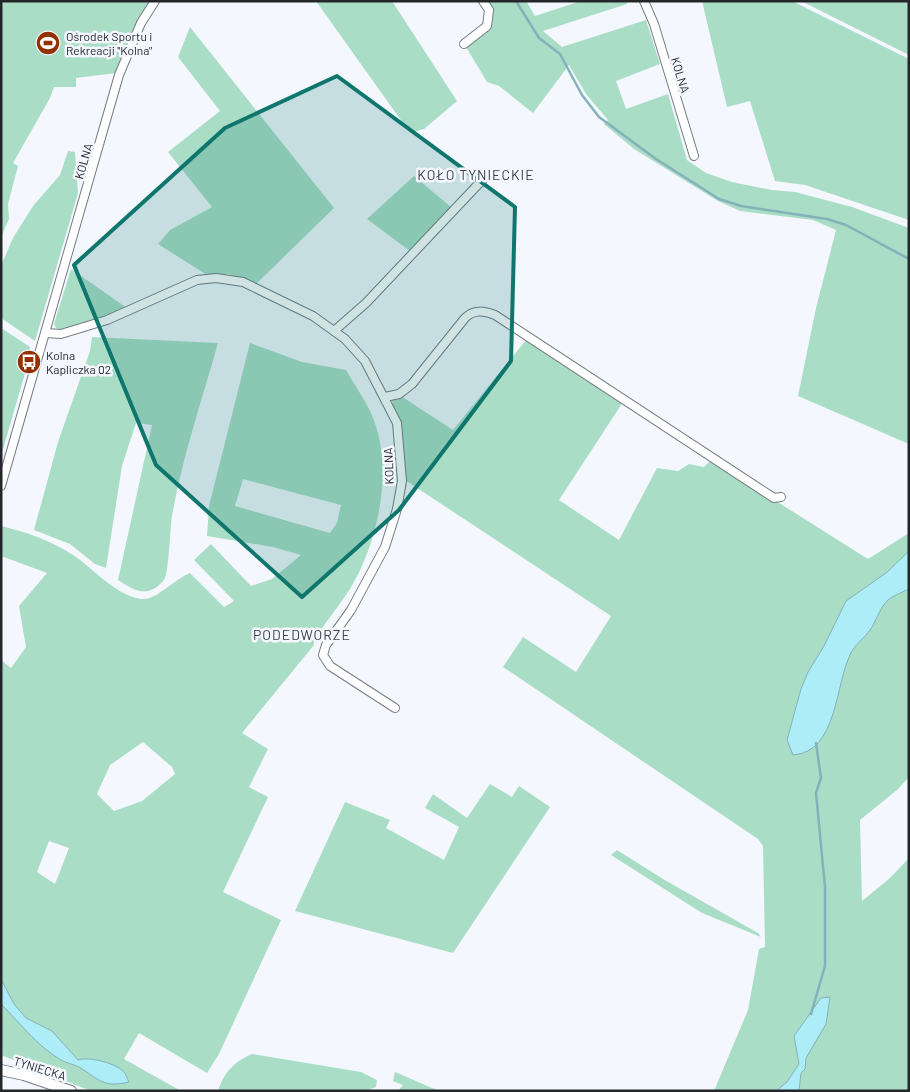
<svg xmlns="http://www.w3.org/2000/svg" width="910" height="1092" viewBox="0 0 910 1092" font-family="Barlow,sans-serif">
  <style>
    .green { fill: #aaddc5; fill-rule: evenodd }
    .water { fill: #adedf7; stroke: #84b1ba }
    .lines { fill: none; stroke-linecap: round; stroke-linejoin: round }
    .stream { stroke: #84b1ba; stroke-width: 2.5 }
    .minor-casing { stroke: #767b85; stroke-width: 10 }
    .tertiary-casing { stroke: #767b85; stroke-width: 12 }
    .minor { stroke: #fff; stroke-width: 8 }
    .tertiary { stroke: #fff; stroke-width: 10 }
    .marked { fill: #0f766e; fill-opacity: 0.2; stroke: #0f766e; stroke-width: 4; stroke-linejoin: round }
    .labels { text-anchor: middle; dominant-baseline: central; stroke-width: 5; stroke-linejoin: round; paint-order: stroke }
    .poi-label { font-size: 12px; fill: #24262a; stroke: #f4f8fe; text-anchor: start }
    .street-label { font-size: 12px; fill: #24262a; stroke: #f4f8fe }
    .neighbourhood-label { font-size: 14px; letter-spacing: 1px; fill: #3c4049; stroke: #f4f8fe }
  </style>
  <rect width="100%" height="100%" fill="#f4f8fe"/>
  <!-- green -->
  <g class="green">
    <polygon points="1,1 151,1 138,21 116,73 76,78 76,87 54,87 50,98 13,163 18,166 8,204 9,219 1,237"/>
    <polygon points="316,1 392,1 457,101 424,129 410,133"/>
    <path d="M 484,1 L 526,1 L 535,16 L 581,1 L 627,1 L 627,4 L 543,31 L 562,47 L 646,20 L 660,64 L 616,81 L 626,109 L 668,94 L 687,160 L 706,173 L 732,182 L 772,190 L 795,192 L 852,207 L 909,228 L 909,444 L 798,396 L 816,308 L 836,230 L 813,220 L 740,211 L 718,201 L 634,149 L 604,124 L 608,120 L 586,94 L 569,65 L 533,113 L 499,86 L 487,82 L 466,47 C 478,38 490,31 493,16 Z"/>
    <polygon points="702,1 792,1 909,59 909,220 805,185 775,181 750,101 727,107"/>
    <polygon points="801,1 909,1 909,55"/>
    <polygon points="190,27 334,208 256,284 229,274 207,275 158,244 170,230 212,207 168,152 220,111 178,57"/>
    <polygon points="68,151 75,152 78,193 35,341 1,318 1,266 13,238 33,206 60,175"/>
    <polygon points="414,176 451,207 410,251 367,219"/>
    <polygon points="71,269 127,308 96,320 60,330 56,328 54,324"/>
    <polygon points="1,328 30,347 30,356 1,456"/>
    <path d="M 92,337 L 218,343 C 202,400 182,458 172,516 C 170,528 169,573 164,580 C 148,599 135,591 118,580 L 152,425 L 136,423 L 122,466 L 106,568 L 95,564 L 70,544 L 34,530 L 58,442 L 90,351 Z"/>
    <polygon points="526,340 623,402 559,500 619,540 657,468 678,471 689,464 704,467 711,460 868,559 909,533 909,777 897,790 860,820 862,901 890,878 909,858 909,1091 714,1091 748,1010 759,949 765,947 763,846 758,839 503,667 523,637 576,672 611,616 405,480 392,400 401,396 453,430"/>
    <path d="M 250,343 L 302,362 L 346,370 C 354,384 364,398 371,413 C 395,466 379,541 350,589 C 339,606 326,622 314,639 L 314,645 L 242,733 L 268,749 L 249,787 L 268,797 L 223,892 L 281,920 L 219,1054 L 207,1073 L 139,1033 L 124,1059 L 181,1091 L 91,1091 L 1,1055 L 1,660 L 11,668 L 26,647 L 19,606 L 47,573 L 1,556 L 1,526 C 26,532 52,541 73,555 C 92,567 119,599 144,599 C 157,599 175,579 190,573 L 224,607 L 234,601 L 194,560 L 211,544 L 251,586 L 272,579 L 301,555 L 273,547 L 207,536 L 209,506 ZM 243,479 L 341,505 L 337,523 L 330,533 L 235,506 ZM 143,742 L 172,767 L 175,774 L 142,801 L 114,811 L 97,794 L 110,765 ZM 49,841 L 69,848 L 55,884 L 37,872 Z"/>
    <polygon points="490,784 512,797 519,786 550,807 453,953 295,911 345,802 390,820 386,828 444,860 459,827 425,808 433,794 467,818"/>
    <polygon points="617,850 663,879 758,933 761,937 702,913 611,855"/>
    <path d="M 252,1054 L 361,1072 L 377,1080 L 376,1087 L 366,1091 L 218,1091 C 224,1072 234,1062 252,1054 Z"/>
    <polygon points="395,1072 439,1091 398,1091 403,1085 393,1081"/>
  </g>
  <!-- water -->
  <g class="water">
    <path d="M 909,551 L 909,589 C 903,592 894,595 888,600 C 878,609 876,625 866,635 C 861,641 855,645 851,653 C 835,683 838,752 793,755 L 787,740 L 801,689 L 808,672 L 824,646 L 846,601 L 886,573 Z"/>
    <path d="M 1,979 L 14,1004 L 26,1018 L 52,1031 L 78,1060 C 88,1056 115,1063 123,1071 C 126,1073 127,1079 129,1082 C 103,1088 100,1080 79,1067 C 73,1064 66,1063 61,1060 C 37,1046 20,1023 1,1004 Z"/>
    <polygon points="830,997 826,1024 806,1058 805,1069 801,1073 799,1091 776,1091 787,1082 799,1064 794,1036 821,998"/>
  </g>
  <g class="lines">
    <!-- stream -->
    <g class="stream">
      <polyline points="516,1 539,38 560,54 582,95 599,117 656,159 719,199 741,206 827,219 846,225 909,259"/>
      <polyline points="811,1014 825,966 825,887 816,793 821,778 816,743"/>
    </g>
    <!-- minor casing -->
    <g class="minor-casing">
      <g id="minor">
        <polyline points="644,1 654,24 694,156"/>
        <polyline points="464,44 487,26 489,10 483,1"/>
        <polyline points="334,331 366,303 487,175"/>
        <polyline points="46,333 61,334 107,320 197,280 216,278 243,282 313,316 345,339 365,361 397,423 402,481 397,509 385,547 351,610 326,645 323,655 330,666 395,708"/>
        <path d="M 385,397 L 399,394 L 412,384 L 465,318 C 474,309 484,311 495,315 L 774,498 L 781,497"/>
        <polyline points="1,486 119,75 141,23 155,1"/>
      </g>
    </g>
    <!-- tertiary casing -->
    <g class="tertiary-casing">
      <polyline id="tertiary" points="1,1070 24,1075 71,1091"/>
    </g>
    <!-- minor -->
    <use href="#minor" class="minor"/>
    <!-- tertiary -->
    <use href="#tertiary" class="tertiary"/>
  </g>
  <!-- marked area -->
  <path class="marked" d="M 337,76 L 515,207 L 511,361 L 399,510 L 302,597 L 156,465 L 74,265 L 225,128 Z"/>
  <!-- icons -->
  <defs>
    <g id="stadium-disc" transform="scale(1.25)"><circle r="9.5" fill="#943000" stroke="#f4f8fe"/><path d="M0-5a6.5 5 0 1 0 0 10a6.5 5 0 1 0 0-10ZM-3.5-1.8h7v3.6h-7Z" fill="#fff"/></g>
    <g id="bus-disc" transform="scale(1.25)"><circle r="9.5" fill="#943000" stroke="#f4f8fe"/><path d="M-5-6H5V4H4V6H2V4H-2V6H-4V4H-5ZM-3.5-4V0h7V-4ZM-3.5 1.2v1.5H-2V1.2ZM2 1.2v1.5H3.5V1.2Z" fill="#fff"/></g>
  </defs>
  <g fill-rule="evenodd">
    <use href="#stadium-disc" x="48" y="43"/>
    <use href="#bus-disc" x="29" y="362"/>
  </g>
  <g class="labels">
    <!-- poi labels -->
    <g class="poi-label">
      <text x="66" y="36">Ośrodek Sportu i<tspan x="66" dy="14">Rekreacji "Kolna"</tspan></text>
      <text x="46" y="355">Kolna<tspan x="46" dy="14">Kapliczka 02</tspan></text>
    </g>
    <!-- street labels -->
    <g class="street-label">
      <text transform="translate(681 75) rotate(73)">KOLNA</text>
      <text transform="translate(83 161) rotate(-74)">KOLNA</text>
      <text transform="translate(388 466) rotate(-92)">KOLNA</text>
      <text transform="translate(40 1068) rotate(17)">TYNIECKA</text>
    </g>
    <!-- neighbourhood labels -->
    <g class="neighbourhood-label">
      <text x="476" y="174">KOŁO TYNIECKIE</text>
      <text x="302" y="634">PODEDWORZE</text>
    </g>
  </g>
  <!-- border -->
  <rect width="910" height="1092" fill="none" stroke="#24262a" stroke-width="5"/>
</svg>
